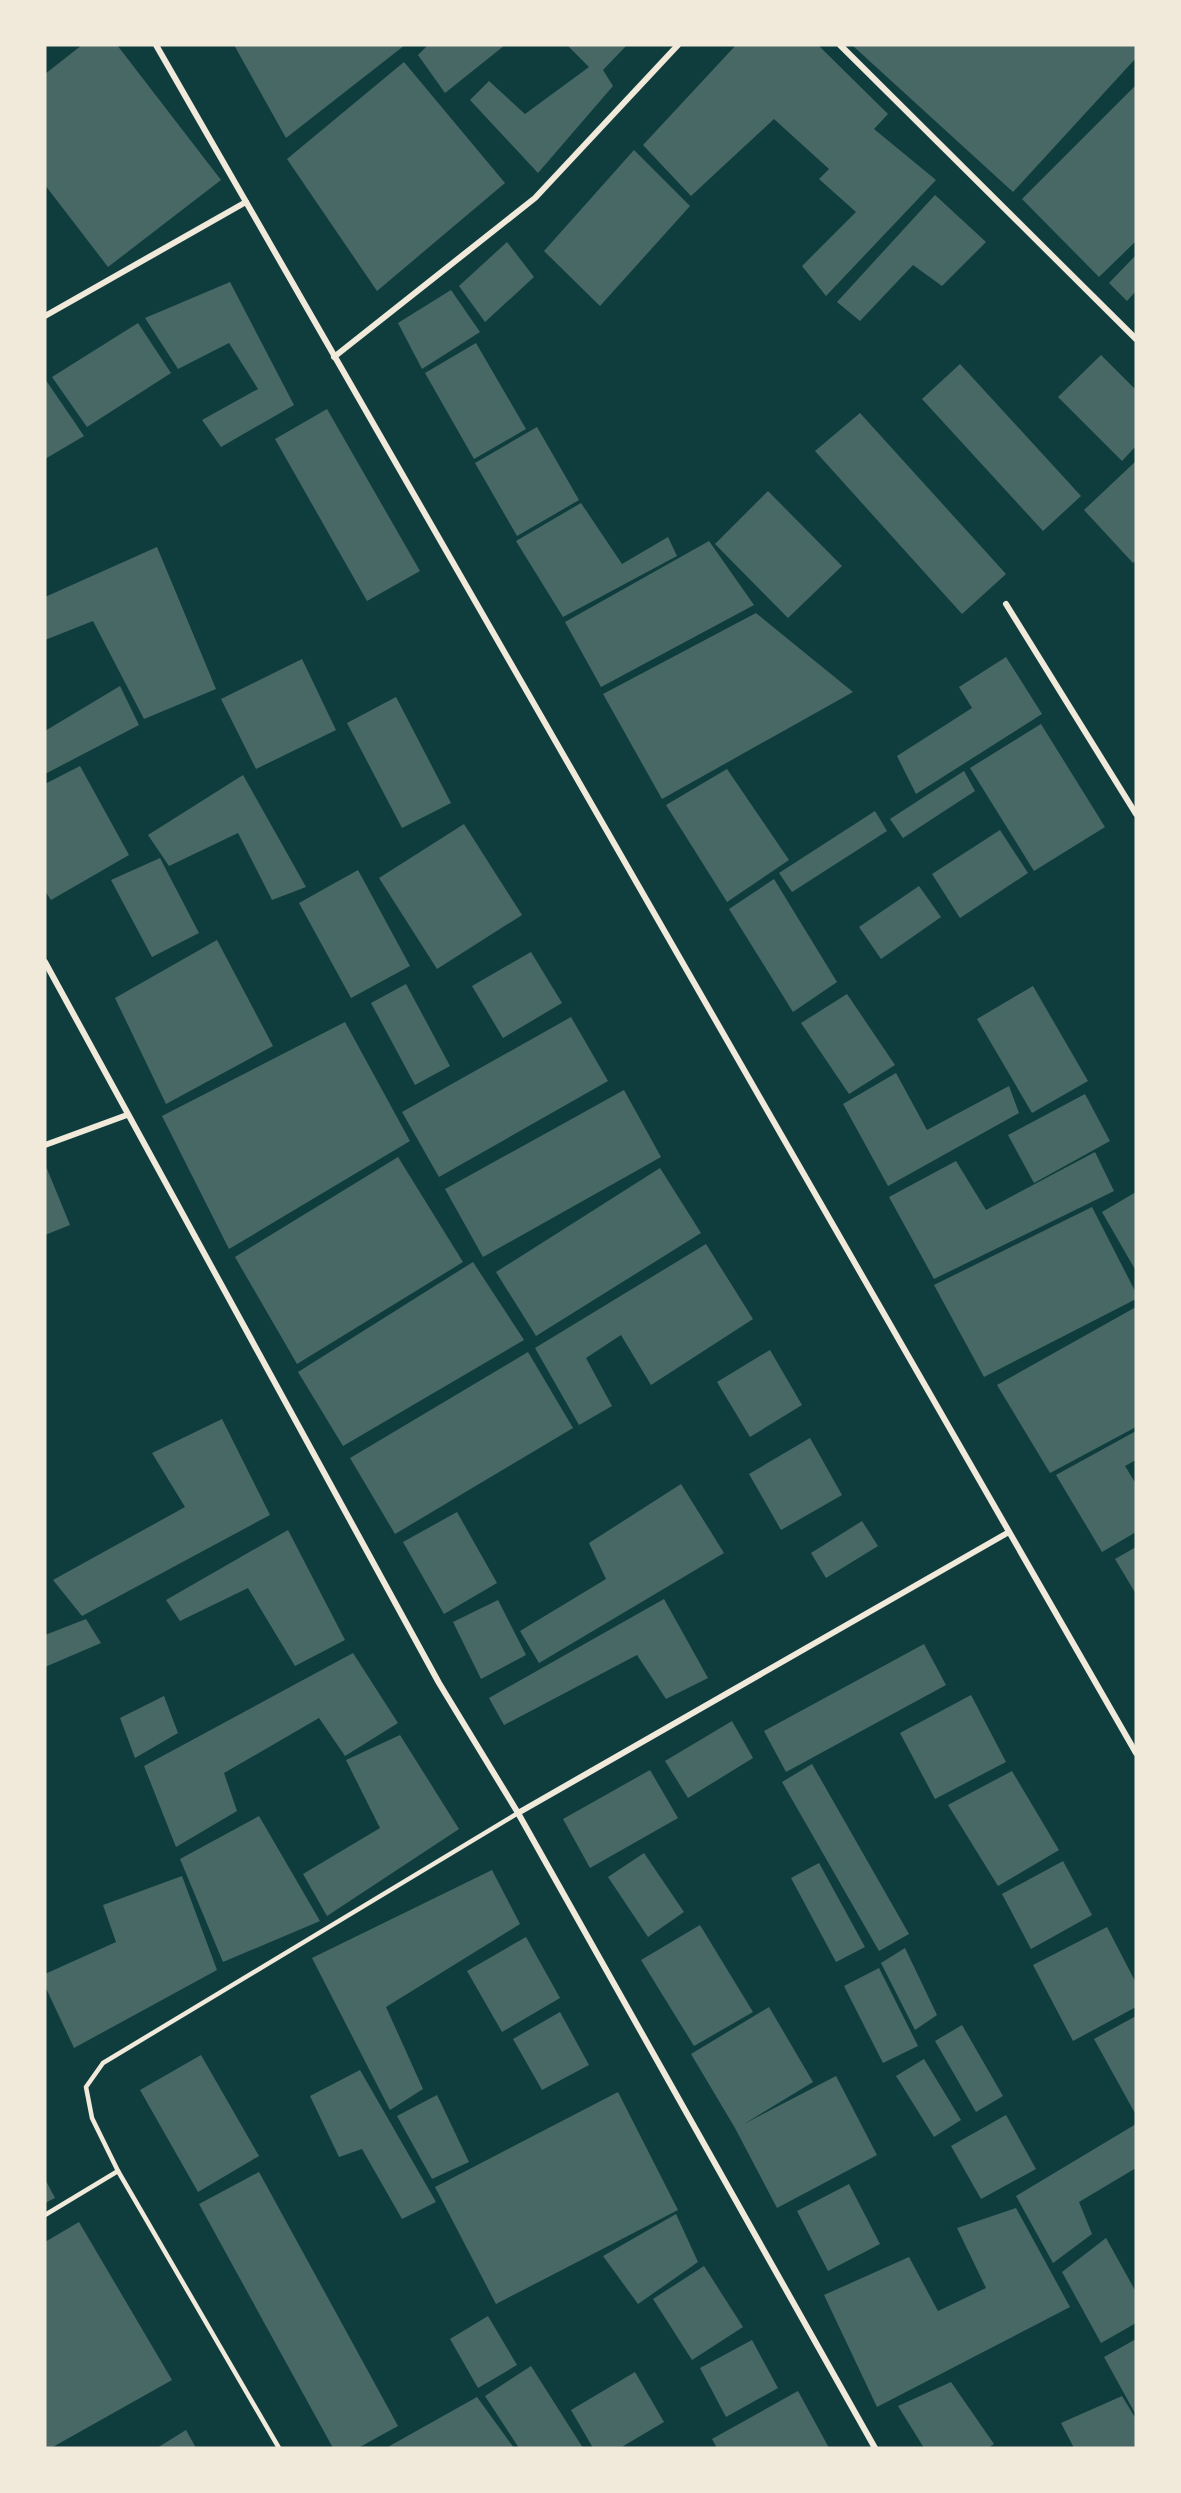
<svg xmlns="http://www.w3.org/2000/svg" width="1181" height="2493" viewBox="0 0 1181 2493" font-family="'Fira Sans Condensed',sans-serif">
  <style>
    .building { fill: #486865 }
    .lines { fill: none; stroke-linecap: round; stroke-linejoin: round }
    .service { stroke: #f1e9da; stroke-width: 4.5 }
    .minor { stroke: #f1e9da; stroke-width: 6 }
  </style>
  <rect width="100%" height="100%" fill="#0f3d3e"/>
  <!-- building -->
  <g class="building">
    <polygon points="82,45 117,45 221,180 108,267 45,185 45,74"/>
    <polygon points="234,45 405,45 286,138"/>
    <polygon points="428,45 505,45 445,93 418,55"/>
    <polygon points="567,45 627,45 603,70 613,86 538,173 470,100 489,81 525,114 589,67"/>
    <polygon points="736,45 818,45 888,114 874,129 936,180 826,296 802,266 856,212 819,179 829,169 774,119 691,196 643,145"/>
    <polygon points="852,45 1136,45 1136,58 1013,192"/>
    <polygon points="404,62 505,183 377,291 287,159"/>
    <polygon points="1136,85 1136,241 1099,277 1022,199"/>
    <polygon points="634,150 690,206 600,306 544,251"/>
    <polygon points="935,195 986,242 942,286 913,265 860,321 837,302"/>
    <polygon points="507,242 534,277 485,322 459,286"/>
    <polygon points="1136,255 1136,291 1127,301 1109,283"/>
    <polygon points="230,282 294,405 221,447 202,420 258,389 229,343 178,369 145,318"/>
    <polygon points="451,290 480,332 422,369 398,323"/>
    <polygon points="138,323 171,373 87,427 52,377"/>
    <polygon points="476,343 526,429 474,459 425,373"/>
    <polygon points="1101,355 1136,390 1136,446 1122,461 1058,397"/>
    <polygon points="960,364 1081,496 1043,531 922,399"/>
    <polygon points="45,379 84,436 45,459"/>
    <polygon points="327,409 420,571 367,601 275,439"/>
    <polygon points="860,413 1006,574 962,614 815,451"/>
    <polygon points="537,427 579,500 517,536 475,463"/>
    <polygon points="1136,461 1136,560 1133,563 1084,510"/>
    <polygon points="768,491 842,566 788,618 715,544"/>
    <polygon points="581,503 622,564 668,537 677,556 563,617 516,541"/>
    <polygon points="709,541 754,605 601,687 565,622"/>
    <polygon points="157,547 216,689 144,719 93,621 45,640 45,597"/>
    <polygon points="756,613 853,692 662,799 603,694"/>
    <polygon points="1006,657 1042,714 916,794 897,756 972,708 959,687"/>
    <polygon points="302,659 336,730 256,769 221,699"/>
    <polygon points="120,686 139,725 45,774 45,731"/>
    <polygon points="396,697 451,803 402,828 347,723"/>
    <polygon points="1041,724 1105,827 1034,871 970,768"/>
    <polygon points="80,766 129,855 51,900 45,891 45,784"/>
    <polygon points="727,769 789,860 727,902 666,805"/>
    <polygon points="964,771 975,791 903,838 890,819"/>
    <polygon points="243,775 306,887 272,900 238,833 169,866 148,835"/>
    <polygon points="875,811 887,831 792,892 779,873"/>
    <polygon points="464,824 522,915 437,969 379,878"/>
    <polygon points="1000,830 1028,873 960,918 932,874"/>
    <polygon points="160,858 199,933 152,957 111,880"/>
    <polygon points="358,870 410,966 351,998 299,903"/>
    <polygon points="774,879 837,982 793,1012 729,909"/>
    <polygon points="919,886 941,917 881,959 859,927"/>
    <polygon points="217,940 273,1046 166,1104 115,998"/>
    <polygon points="531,952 562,1003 503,1038 472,986"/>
    <polygon points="406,984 450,1066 415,1085 371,1003"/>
    <polygon points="1033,986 1088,1081 1032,1113 977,1019"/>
    <polygon points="847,994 895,1065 849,1094 801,1023"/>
    <polygon points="571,1017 608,1081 439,1177 402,1112"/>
    <polygon points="345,1022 410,1141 229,1249 162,1116"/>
    <polygon points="896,1073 927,1130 1009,1086 1019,1113 888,1186 843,1104"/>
    <polygon points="624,1090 661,1157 483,1257 445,1189"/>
    <polygon points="1085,1094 1110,1141 1034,1183 1008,1135"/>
    <polygon points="1095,1152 1114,1191 934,1279 889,1197 956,1161 986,1210"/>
    <polygon points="398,1157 463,1262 297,1364 235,1257"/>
    <polygon points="45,1164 70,1225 45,1235"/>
    <polygon points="660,1168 701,1233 536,1336 496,1272"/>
    <polygon points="1136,1192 1136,1271 1102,1212"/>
    <polygon points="1092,1207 1136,1293 1136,1299 984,1377 934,1285"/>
    <polygon points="706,1244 753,1319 651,1385 621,1335 586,1358 612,1406 579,1425 535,1348"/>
    <polygon points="473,1262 524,1340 343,1446 298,1372"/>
    <polygon points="1136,1307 1136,1427 1050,1473 997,1385"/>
    <polygon points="770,1350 802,1405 750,1437 717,1382"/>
    <polygon points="528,1352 573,1428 395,1534 350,1458"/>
    <polygon points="222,1419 270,1515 82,1616 53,1580 185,1507 152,1453"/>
    <polygon points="1136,1431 1136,1460 1125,1466 1136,1484 1136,1532 1102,1552 1056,1475"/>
    <polygon points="810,1438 842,1495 781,1530 749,1474"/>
    <polygon points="681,1484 724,1553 539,1663 520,1631 606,1579 589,1543"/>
    <polygon points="457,1512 497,1583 444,1614 403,1542"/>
    <polygon points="862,1521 878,1546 826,1578 811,1553"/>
    <polygon points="288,1530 345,1640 295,1666 248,1588 180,1621 166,1600"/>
    <polygon points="1136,1547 1136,1594 1115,1559"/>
    <polygon points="664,1599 708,1678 666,1699 637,1655 504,1725 489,1698"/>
    <polygon points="498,1600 526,1655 481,1679 453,1622"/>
    <polygon points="86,1619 101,1643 45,1667 45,1635"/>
    <polygon points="924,1644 946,1685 786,1772 764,1731"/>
    <polygon points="353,1653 398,1723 345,1756 319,1718 224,1773 237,1811 176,1847 144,1766"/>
    <polygon points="971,1695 1006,1762 935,1799 900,1733"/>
    <polygon points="164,1696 178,1733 135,1758 120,1718"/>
    <polygon points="732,1721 753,1758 688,1798 665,1761"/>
    <polygon points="400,1735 459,1829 327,1916 303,1874 380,1828 346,1760"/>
    <polygon points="812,1764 909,1934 879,1951 782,1782"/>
    <polygon points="650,1770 678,1818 590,1868 563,1819"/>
    <polygon points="1012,1771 1059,1850 998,1886 948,1805"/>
    <polygon points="259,1816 320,1921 223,1962 180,1859"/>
    <polygon points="644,1853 684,1912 648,1937 608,1877"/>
    <polygon points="1063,1861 1092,1915 1031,1949 1002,1894"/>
    <polygon points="819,1863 865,1947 836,1962 791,1878"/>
    <polygon points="492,1870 520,1924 386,2007 423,2089 390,2110 312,1958"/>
    <polygon points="182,1876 217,1970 74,2048 45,1986 45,1974 116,1942 103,1905"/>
    <polygon points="700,1925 753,2012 694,2046 641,1960"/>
    <polygon points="1107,1927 1136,1983 1136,2007 1073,2041 1033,1965"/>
    <polygon points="526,1937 560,1998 502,2032 467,1971"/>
    <polygon points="905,1948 937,2015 915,2030 881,1963"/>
    <polygon points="879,1968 918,2046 883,2063 844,1986"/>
    <polygon points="769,2007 813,2082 744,2124 836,2076 877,2155 777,2208 735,2128 691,2054"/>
    <polygon points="560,2012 589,2065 542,2090 513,2039"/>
    <polygon points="1136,2016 1136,2115 1094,2039"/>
    <polygon points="962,2025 1003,2096 976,2112 935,2041"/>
    <polygon points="201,2055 259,2156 198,2192 140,2090"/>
    <polygon points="924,2059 961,2120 934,2137 896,2076"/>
    <polygon points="360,2070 436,2202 402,2219 362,2149 339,2157 310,2096"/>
    <polygon points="618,2092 678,2210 496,2304 435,2187"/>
    <polygon points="437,2095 469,2162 432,2179 397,2116"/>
    <polygon points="1006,2115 1036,2169 981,2199 951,2146"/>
    <polygon points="1136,2124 1136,2168 1079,2202 1092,2234 1053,2263 1016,2196"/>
    <polygon points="259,2172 398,2426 358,2448 333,2448 199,2204"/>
    <polygon points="45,2179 55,2198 45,2203"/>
    <polygon points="849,2184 880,2244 828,2271 797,2211"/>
    <polygon points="1016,2208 1070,2307 877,2407 824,2295 909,2257 938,2311 986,2288 957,2228"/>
    <polygon points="676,2214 698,2262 638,2304 603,2256"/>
    <polygon points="79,2222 172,2380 51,2448 45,2448 45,2242"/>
    <polygon points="1106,2238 1136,2292 1136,2323 1101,2343 1062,2272"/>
    <polygon points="704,2266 743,2327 692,2360 653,2299"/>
    <polygon points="488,2316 517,2365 478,2388 450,2339"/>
    <polygon points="1136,2339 1136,2415 1104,2357"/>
    <polygon points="752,2340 778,2388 726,2417 700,2368"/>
    <polygon points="531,2366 583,2448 519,2448 485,2396"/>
    <polygon points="635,2372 664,2422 620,2448 593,2448 571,2410"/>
    <polygon points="951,2382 994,2444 988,2448 924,2448 898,2406"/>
    <polygon points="798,2391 829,2448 717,2448 712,2439"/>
    <polygon points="1122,2396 1136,2419 1136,2448 1074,2448 1061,2423"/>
    <polygon points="477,2397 514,2448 386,2448"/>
    <polygon points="186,2430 196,2448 157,2448"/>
  </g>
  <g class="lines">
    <!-- service -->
    <g class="service">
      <polyline points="118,2171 92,2118 86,2087 103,2063 518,1813"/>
      <polyline points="45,2215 118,2171 279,2448"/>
    </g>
    <!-- minor -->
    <g class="minor">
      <polyline points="156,45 1136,1753"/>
      <polyline points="840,45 1136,339"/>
      <polyline points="45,316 246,202"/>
      <polyline points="334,357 535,198 678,45"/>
      <polyline points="1006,604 1136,814"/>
      <polyline points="45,962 439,1683 518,1813 875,2448"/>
      <polyline points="45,1145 127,1115"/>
      <polyline points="518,1813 1009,1532"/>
    </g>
  </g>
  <!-- border -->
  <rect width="1181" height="2493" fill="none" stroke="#f1e9da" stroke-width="93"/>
</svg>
